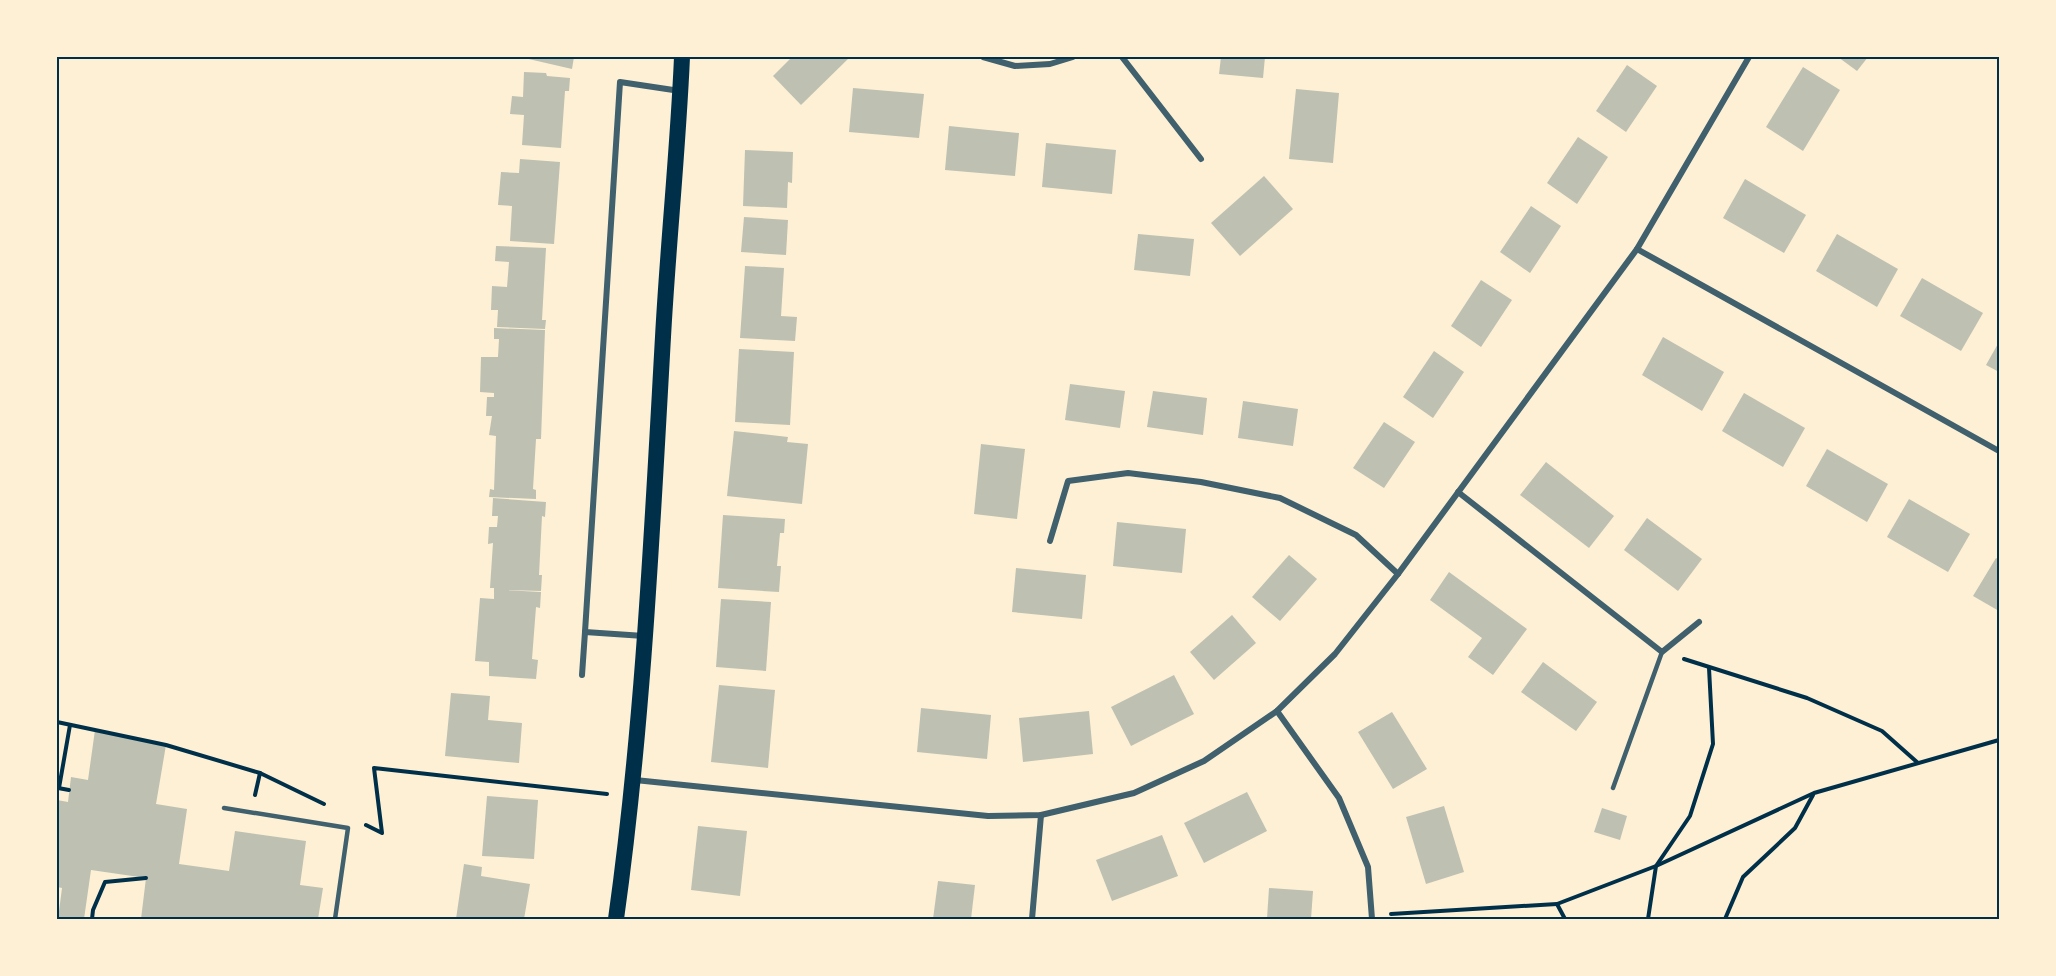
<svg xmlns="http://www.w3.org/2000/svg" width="2056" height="976" viewBox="0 0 2056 976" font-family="'DejaVu Sans',sans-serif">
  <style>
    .building { fill: #bec0b2 }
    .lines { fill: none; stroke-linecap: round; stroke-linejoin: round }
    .path { stroke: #003049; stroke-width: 4 }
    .service { stroke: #3f606c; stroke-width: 4.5 }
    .minor { stroke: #3f606c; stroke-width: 6 }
    .trunk { stroke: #003049; stroke-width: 16 }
    .neatline { fill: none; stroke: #003049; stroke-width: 2 }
  </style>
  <rect width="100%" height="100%" fill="#fdf0d5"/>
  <!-- building -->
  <g class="building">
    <polygon points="520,57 574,57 572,69"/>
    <polygon points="792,57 850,57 801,105 773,76"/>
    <polygon points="1221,57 1265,57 1263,78 1219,74"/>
    <polygon points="1838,57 1868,57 1857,71"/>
    <polygon points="1627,65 1657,86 1626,132 1596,111"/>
    <polygon points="1803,67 1840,90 1803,151 1766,127"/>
    <polygon points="524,72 546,73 547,76 570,78 569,91 565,91 561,148 522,145 524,115 510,114 512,96 523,97"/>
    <polygon points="853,88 924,94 919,138 849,132"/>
    <polygon points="1296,89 1339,93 1333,163 1289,159"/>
    <polygon points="949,126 1019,133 1015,176 945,170"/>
    <polygon points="1578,137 1608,157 1577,204 1547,183"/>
    <polygon points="1046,143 1116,150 1112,194 1042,187"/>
    <polygon points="745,150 793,152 792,183 788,182 787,208 743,206"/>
    <polygon points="520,159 560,162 554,244 510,241 512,206 498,205 501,172 519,173"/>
    <polygon points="1264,176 1293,209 1240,256 1211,223"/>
    <polygon points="1745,179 1806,215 1784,253 1723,218"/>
    <polygon points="1531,206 1561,226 1530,273 1500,252"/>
    <polygon points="744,217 788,220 786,255 741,252"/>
    <polygon points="1138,234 1194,239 1190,276 1134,270"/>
    <polygon points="1837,234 1898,269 1877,307 1816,271"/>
    <polygon points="496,246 546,248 542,320 546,320 545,329 497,327 498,310 491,310 492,286 507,287 509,262 495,261"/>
    <polygon points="745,266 784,268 781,316 797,317 795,341 740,338"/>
    <polygon points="1922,278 1983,313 1961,351 1900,316"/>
    <polygon points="1481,280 1512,300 1481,347 1451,326"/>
    <polygon points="494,328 545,330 541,439 536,439 533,489 536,490 536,499 489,497 490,489 494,490 496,436 489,435 492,416 486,416 487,397 494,397 494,393 480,392 481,357 498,357 499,339 494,339"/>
    <polygon points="1663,337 1724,372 1702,411 1642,375"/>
    <polygon points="1999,342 1999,372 1986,365"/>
    <polygon points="739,349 794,352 790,425 735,422"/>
    <polygon points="1434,351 1464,372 1433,418 1403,397"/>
    <polygon points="1070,384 1125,391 1120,428 1065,420"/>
    <polygon points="1153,391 1207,398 1203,435 1147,427"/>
    <polygon points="1744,393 1805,428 1783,467 1722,431"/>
    <polygon points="1243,401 1298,409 1293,446 1238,438"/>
    <polygon points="1384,422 1415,442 1384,488 1353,468"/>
    <polygon points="734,431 788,437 787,442 808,444 802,504 727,496"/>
    <polygon points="981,444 1025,449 1017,519 974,514"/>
    <polygon points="1827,449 1888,484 1867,522 1806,486"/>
    <polygon points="1546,462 1614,516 1589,548 1520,495"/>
    <polygon points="493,498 546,502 545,517 542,516 539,575 542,575 541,591 505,590 541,592 540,608 536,607 532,659 538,660 536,679 489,676 489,662 475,661 480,598 494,599 494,588 490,588 493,543 488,544 489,527 497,527 498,516 492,516"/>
    <polygon points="1909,499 1970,534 1948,572 1887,537"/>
    <polygon points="723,515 785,519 784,533 780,533 777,566 781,566 779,592 718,588"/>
    <polygon points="1647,518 1702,559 1678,591 1624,550"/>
    <polygon points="1117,522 1186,529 1182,573 1113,566"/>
    <polygon points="1289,555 1317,579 1280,621 1252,597"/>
    <polygon points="1996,558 1999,560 1999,611 1973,596"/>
    <polygon points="1016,568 1086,575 1082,619 1012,612"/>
    <polygon points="1449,572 1527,629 1493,675 1468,657 1482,638 1430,600"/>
    <polygon points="721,599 771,602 766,671 716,667"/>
    <polygon points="1232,615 1256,643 1214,680 1190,652"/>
    <polygon points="1543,662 1597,702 1576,731 1521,692"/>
    <polygon points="1174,675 1194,714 1131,746 1111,707"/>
    <polygon points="719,685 775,690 768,768 711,762"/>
    <polygon points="451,693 490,696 488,720 522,723 519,763 445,756"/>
    <polygon points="921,708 991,715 987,759 917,752"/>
    <polygon points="1089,711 1093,754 1023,762 1019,718"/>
    <polygon points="1392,712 1427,769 1393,789 1358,732"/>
    <polygon points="95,730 166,745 156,804 187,809 179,864 229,871 235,831 306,841 300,885 323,888 318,919 141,919 146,878 91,870 84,919 58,919 62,888 57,887 57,800 68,802 71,777 88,780"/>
    <polygon points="1247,792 1267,831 1204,863 1184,823"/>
    <polygon points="487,796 538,800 534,859 482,856"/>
    <polygon points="1444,806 1464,872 1426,884 1406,817"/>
    <polygon points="1602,808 1627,816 1620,840 1594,832"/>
    <polygon points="698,826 747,831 740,896 691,890"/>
    <polygon points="1162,835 1178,876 1112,901 1096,860"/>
    <polygon points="464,864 482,867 481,876 530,884 524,919 456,919"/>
    <polygon points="938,881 975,885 971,919 933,919"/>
    <polygon points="1269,888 1313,891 1311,919 1267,919"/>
  </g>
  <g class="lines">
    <!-- path -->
    <g class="path">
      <polyline points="1684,659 1807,698 1882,731 1918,763"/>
      <polyline points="57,722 166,745 260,773 324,804"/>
      <polyline points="58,788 69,790"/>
      <polyline points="59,788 70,725"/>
      <polyline points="255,795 260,773"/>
      <polyline points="366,825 382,833 374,768 607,794"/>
      <polyline points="1557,904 1565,919"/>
      <polyline points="1391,914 1557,904 1656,866 1814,793 1999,740"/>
      <polyline points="92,919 93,910 105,882 146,878"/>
      <polyline points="1648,919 1656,866 1690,816 1713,744 1709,668"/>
      <polyline points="1725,919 1743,877 1795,828 1813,795"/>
    </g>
    <!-- service -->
    <g class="service">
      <polyline points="1613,788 1662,652"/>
      <polyline points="224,808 348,828 335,919"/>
    </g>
    <!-- minor -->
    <g class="minor">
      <polyline points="983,57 1015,66 1050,64 1073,57"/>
      <polyline points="1122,57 1201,159"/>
      <polyline points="1637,249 1999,451"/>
      <polyline points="1458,492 1662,652 1699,622"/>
      <polyline points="1050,541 1068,481 1128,473 1201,482 1280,498 1356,535 1398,574"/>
      <polyline points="644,636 585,632 620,82 680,91"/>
      <polyline points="582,675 585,632"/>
      <polyline points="1277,711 1339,798 1368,867 1372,919"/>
      <polyline points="635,780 988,816 1041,815 1134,793 1204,761 1277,711 1335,654 1398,574 1637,249 1749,57"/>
      <polyline points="1032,919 1041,815"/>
    </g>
    <!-- trunk -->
    <path class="trunk" d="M 616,919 C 643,726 652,532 663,337 C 668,244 678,150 682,57"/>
  </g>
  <!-- border -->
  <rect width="2056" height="976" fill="none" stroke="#fdf0d5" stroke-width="117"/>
  <rect x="58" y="58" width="1940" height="860" class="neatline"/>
</svg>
